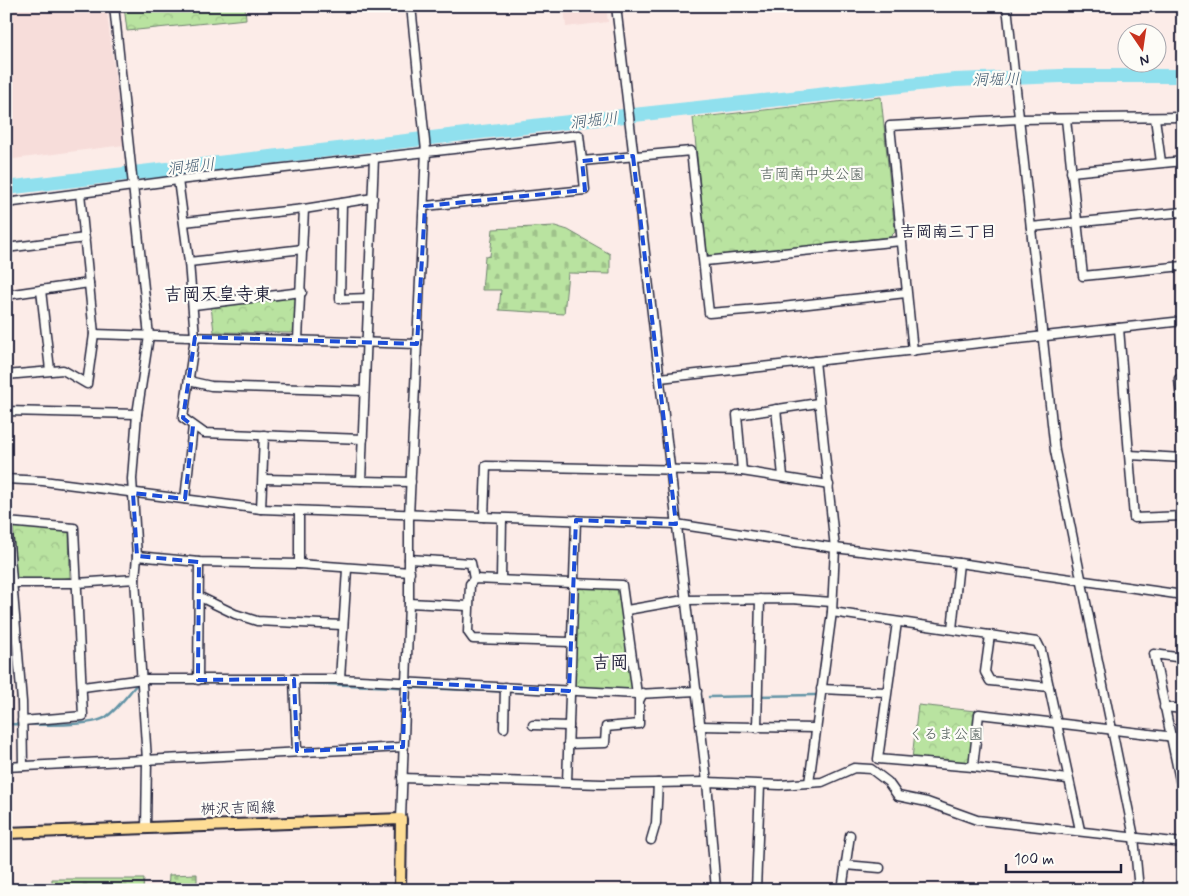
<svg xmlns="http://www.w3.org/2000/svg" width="1189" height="896" viewBox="0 0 1189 896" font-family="Mynerve,'Klee One',sans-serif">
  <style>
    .built { fill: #f7ddda }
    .forest { fill: url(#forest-crowns); stroke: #6e826e }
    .cemetery { fill: url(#cemetery-stones); stroke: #6e826e }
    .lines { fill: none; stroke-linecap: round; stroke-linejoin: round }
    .stream { stroke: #6494a6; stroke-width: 2.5 }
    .river { stroke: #90e0ee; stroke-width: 14 }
    .minor-casing { stroke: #22223b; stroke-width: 11 }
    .major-casing { stroke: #22223b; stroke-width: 14 }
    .minor { stroke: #fdfcf7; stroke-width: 8 }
    .major { stroke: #fedd96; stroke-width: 10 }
    .marked { fill: none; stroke: #1d4ed8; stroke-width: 4; stroke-dasharray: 10 6; stroke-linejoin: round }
    .labels { text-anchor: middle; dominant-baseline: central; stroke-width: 4.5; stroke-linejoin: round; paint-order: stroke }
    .park-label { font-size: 15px; fill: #4f5c59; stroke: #fdfcf7 }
    .street-label { font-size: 15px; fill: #22223b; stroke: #fdfcf7 }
    .water-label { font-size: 16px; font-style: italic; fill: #435b71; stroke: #fdfcf7 }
    .neighbourhood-label { font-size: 16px; font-weight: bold; fill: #22223b; stroke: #fdfcf7 }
    .quarter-label { font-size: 18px; font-weight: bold; fill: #22223b; stroke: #fdfcf7 }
  </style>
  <defs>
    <pattern id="forest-crowns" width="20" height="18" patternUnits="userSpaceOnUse" patternTransform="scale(1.25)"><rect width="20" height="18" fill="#b9e3a0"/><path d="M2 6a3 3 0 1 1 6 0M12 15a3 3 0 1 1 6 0" fill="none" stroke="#9fc28b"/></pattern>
    <pattern id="cemetery-stones" width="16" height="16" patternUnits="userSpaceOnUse" patternTransform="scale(1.25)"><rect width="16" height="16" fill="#b9e3a0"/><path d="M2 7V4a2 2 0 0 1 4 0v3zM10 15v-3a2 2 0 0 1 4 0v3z" fill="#9fc28b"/></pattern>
  </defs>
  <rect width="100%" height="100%" fill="#fcece8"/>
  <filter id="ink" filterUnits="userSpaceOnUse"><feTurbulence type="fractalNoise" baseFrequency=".02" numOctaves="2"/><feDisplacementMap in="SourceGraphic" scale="10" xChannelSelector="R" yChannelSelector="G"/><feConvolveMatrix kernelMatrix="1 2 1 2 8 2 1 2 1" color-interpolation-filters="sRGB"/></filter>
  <g filter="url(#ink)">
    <!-- built -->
    <g class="built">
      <polygon points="6,6 106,6 124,145 6,160"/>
      <polygon points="564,6 606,6 608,22 566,27"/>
    </g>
    <!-- forest -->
    <g class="forest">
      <polygon points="124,6 245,6 246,19 127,31"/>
      <polygon points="881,97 895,232 890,237 711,257 707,253 693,118"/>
      <polygon points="293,296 298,299 296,329 292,333 214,332 211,306"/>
      <polygon points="12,525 69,530 70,578 14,581"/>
      <polygon points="580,585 620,587 634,692 572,690 576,589"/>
      <polygon points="918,705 976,711 970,764 912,759"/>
    </g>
    <!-- cemetery -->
    <g class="cemetery">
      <polygon points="555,226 568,230 610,254 610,274 568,273 564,314 499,310 501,290 482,290 485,257 490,256 493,229"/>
      <polygon points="197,874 197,885 191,889 168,890 169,875"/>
      <polygon points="52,879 144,879 143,890 52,890"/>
    </g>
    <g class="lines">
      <!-- stream -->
      <g class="stream">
        <polyline points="674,696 683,696"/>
        <polyline points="709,697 815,695"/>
        <path d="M 6,724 C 27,724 90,728 106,717 C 118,709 128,694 138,683 L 301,683 L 539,693"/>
      </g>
      <!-- river -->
      <polyline class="river" points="6,188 533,126 955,80 1061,76 1183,76"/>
      <!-- minor casing -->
      <g class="minor-casing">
        <g id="minor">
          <polyline points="114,6 149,336 137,414 132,479 137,556 135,579 147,760 146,828"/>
          <polyline points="616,6 707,782 716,890"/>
          <polyline points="1007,6 1055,451 1134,837 1139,890"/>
          <polyline points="1155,118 1161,162"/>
          <polyline points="1066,119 1083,276 1183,266"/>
          <polyline points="1071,172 1183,161"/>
          <polyline points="178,180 189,262 195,337 183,418 204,433 363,439"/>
          <polyline points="6,203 178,180 579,135 582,161"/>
          <polyline points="342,203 340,299 368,298"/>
          <polyline points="425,206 585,190 582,161 691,151 709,313 782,307 906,293"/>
          <polyline points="184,222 304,209 373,198"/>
          <polyline points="1031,227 1183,212"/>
          <polyline points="6,248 85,238"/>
          <polyline points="705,261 901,241"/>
          <polyline points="189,262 303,249"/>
          <polyline points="41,290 50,370"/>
          <polyline points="6,295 89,283"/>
          <polyline points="194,305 302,292"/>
          <polyline points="1119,328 1134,518 1183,516"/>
          <polyline points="94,334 417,344"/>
          <polyline points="298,340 304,209"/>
          <polyline points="913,351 890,126 1019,119 1183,117"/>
          <polyline points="6,375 63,370 87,384 94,334 80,193"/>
          <polyline points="660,378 1183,321"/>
          <polyline points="1183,378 1179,379 1183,421"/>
          <polyline points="189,379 193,382 211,386 364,391"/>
          <polyline points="776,409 783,476"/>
          <polyline points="6,411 137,414"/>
          <polyline points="1130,455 1183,458"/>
          <polyline points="742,471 737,415 818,403"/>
          <polyline points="6,479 43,481 261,509 676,524 835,548 959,563 1183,595"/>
          <polyline points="263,479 411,482"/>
          <polyline points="361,481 374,158"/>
          <polyline points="185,499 193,426"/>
          <polyline points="6,507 22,702 23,766"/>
          <polyline points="261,509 264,435"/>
          <polyline points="299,511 299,564"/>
          <polyline points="484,517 486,466 742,471 829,485"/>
          <polyline points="7,522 74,528 83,716 22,721"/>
          <polyline points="137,556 199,562 299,564 410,572"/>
          <polyline points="409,559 471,563 474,579"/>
          <polyline points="501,579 502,518"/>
          <polyline points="6,583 77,583 135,579"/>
          <polyline points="200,597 235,614 257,621 342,625"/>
          <polyline points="409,603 468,606"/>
          <polyline points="627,610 684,600 791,599 832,602"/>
          <polyline points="832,612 1037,642 1041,650 1080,830"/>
          <polyline points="897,622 878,759 973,767 979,714 1183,738"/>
          <polyline points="952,629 959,563"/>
          <polyline points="990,635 985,672 990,681 1049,687"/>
          <polyline points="570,642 473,639 468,632 470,584 474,579 622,585 637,694"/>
          <polyline points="1183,658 1154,654 1183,795"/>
          <polyline points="294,679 297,751"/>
          <polyline points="340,679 347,569"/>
          <polyline points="198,680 199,562"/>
          <polyline points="83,687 143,679 340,679 637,694 697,691"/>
          <polyline points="821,689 886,692"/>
          <polyline points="1164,707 1183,709"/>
          <polyline points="533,725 569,726"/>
          <polyline points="700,726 815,728"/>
          <polyline points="504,728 505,687"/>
          <polyline points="757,728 760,599"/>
          <polyline points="568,744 605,743 606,727 639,724 639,701 643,693"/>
          <polyline points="6,767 403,747"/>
          <polyline points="973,767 1067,779"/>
          <polyline points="402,778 602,784 707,782 780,785 822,782 854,768 871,769 888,782 898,796 927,802 977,820 1183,843"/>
          <polyline points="567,782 576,520"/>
          <polyline points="809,783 832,612 835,548 815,361"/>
          <polyline points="401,819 409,603 409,516 426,151 411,6"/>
          <polyline points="651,840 656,823 658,783"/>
          <polyline points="845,865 880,868"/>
          <polyline points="756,890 760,785"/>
          <polyline points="842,890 850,835"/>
        </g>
      </g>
      <!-- major casing -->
      <g class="major-casing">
        <polyline id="major" points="6,833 401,819 400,890"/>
      </g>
      <!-- minor -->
      <use href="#minor" class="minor"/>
      <!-- major -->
      <use href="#major" class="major"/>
    </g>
  </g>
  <!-- marked area -->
  <path class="marked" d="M 633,156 L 676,524 L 576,520 L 569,691 L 405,682 L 403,747 L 297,751 L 294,679 L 198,680 L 199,562 L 137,556 L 133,493 L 185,499 L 193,426 L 183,418 L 195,337 L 417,344 L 425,206 L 585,190 L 582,161 Z"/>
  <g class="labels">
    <!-- park labels -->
    <g class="park-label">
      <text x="812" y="175">吉岡南中央公園</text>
      <text x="946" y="735">くるま公園</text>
    </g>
    <!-- street labels -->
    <g class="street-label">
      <text transform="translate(238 809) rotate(-2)">桝沢吉岡線</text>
    </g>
    <!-- water labels -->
    <g class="water-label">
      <text transform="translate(996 80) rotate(-1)">洞堀川</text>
      <text transform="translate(594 121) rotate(-6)">洞堀川</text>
      <text transform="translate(191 167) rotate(-6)">洞堀川</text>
    </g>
    <!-- neighbourhood labels -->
    <g class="neighbourhood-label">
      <text x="948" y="232">吉岡南三丁目</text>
    </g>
    <!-- quarter labels -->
    <g class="quarter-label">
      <text x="218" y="295">吉岡天皇寺東</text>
      <text x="610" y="663">吉岡</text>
    </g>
  </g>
  <!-- margin -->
  <rect width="1189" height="896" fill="none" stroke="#fdfcf7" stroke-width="25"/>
  <rect x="12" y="12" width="1164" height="871" fill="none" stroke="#22223b" stroke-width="2" filter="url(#ink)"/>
  <!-- north arrow -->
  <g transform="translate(1142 48) rotate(167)"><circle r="24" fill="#fdfcf7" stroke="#a5a5ac"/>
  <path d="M0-4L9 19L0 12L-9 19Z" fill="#c8321e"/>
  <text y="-8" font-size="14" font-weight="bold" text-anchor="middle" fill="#22223b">N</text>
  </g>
  <!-- scale -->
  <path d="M1006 864v8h115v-8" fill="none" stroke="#22223b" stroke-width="2.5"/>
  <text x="1014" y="864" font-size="15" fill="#22223b" stroke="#fdfcf7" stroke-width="4" paint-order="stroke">100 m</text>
</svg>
